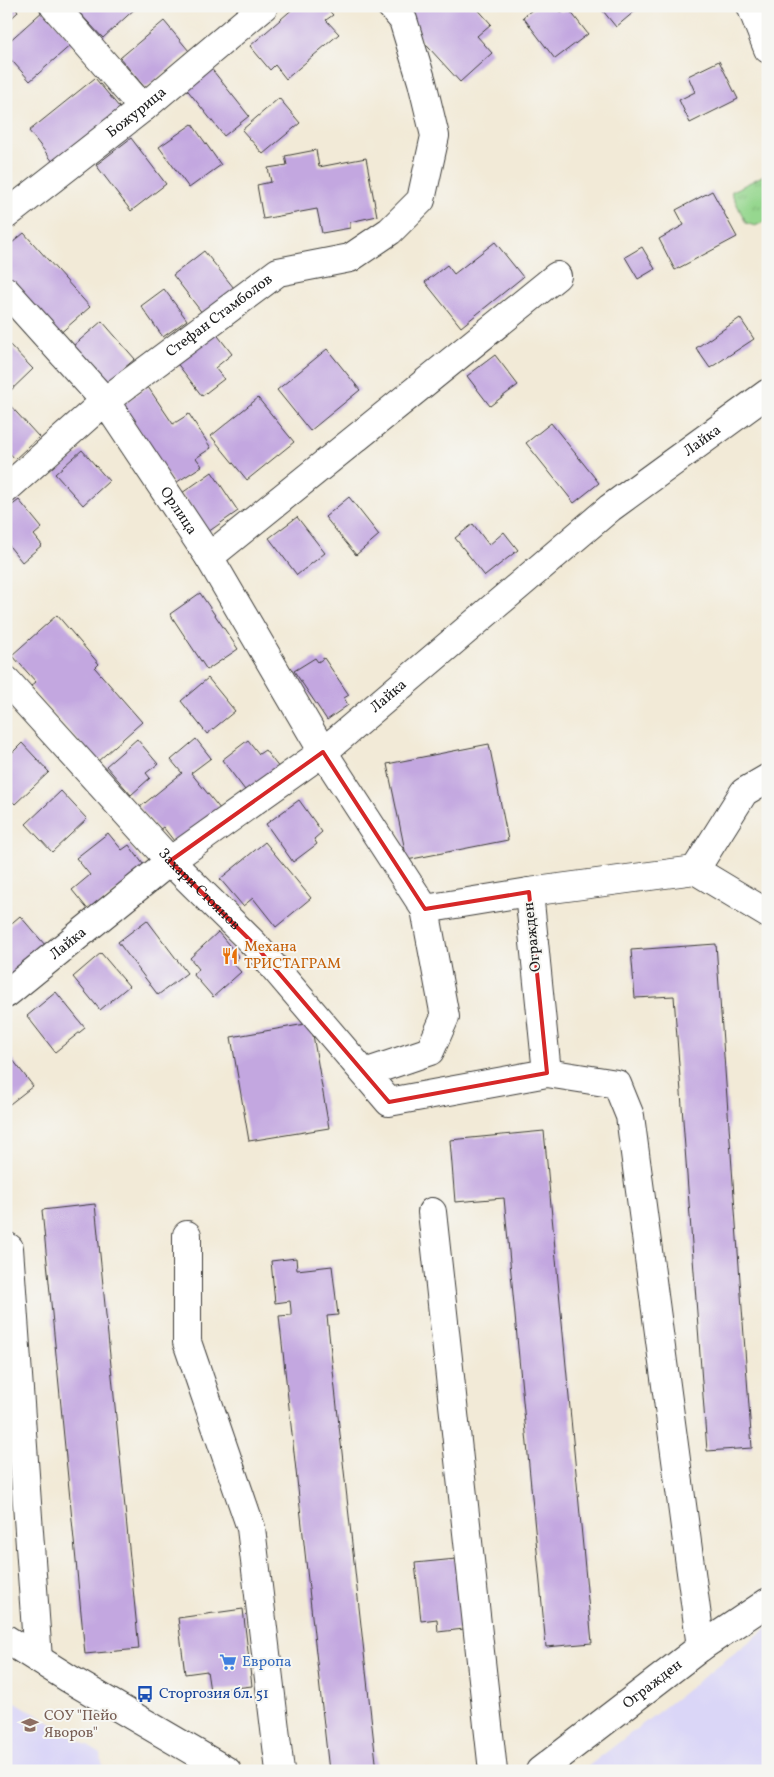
<svg xmlns="http://www.w3.org/2000/svg" width="774" height="1777" viewBox="0 0 774 1777" font-family="Vollkorn,serif">
  <style>
    .built { fill: #dad6f7 }
    .grass { fill: url(#grass-tufts); stroke: #597a56 }
    .building { fill: #c3a7e0 }
    .lines { fill: none; stroke-linecap: round; stroke-linejoin: round }
    .minor-casing { stroke: #3c3b38; stroke-width: 30 }
    .minor { stroke: #fff; stroke-width: 28 }
    .marked { fill: none; stroke: #d62828; stroke-width: 4; stroke-linejoin: round }
    .labels { text-anchor: middle; dominant-baseline: central; stroke-width: 4; stroke-linejoin: round; paint-order: stroke }
    .street-label { font-size: 15px; fill: #1c1c1c; stroke: #f6f6f2 }
    .food-label { font-size: 15px; fill: #c56008; stroke: #f6f6f2; text-anchor: start }
    .shop-label { font-size: 15px; fill: #366cbe; stroke: #f6f6f2; text-anchor: start }
    .transit-label { font-size: 15px; fill: #164399; stroke: #f6f6f2; text-anchor: start }
    .education-label { font-size: 15px; fill: #785e54; stroke: #f6f6f2; text-anchor: start }
  </style>
  <defs>
    <pattern id="grass-tufts" width="24" height="20" patternUnits="userSpaceOnUse" patternTransform="scale(1.25)"><rect width="24" height="20" fill="#96d78f"/><path d="M3 7l-1-3M5 7V3M7 7l1-3M15 17l-1-3M17 17v-4M19 17l1-3" fill="none" stroke="#81b87b"/></pattern>
  </defs>
  <rect width="100%" height="100%" fill="#f6f6f2"/>
  <filter id="ink" filterUnits="userSpaceOnUse"><feTurbulence type="fractalNoise" baseFrequency=".02" numOctaves="2"/><feDisplacementMap in="SourceGraphic" scale="10" xChannelSelector="R" yChannelSelector="G"/><feConvolveMatrix kernelMatrix="1 2 1 2 8 2 1 2 1" color-interpolation-filters="sRGB"/></filter>
  <filter id="wash" filterUnits="userSpaceOnUse"><feTurbulence type="fractalNoise" baseFrequency=".0096" numOctaves="4" result="noise"/><feDisplacementMap in="SourceGraphic" scale="20" xChannelSelector="R" yChannelSelector="G"/><feGaussianBlur stdDeviation="1.12" result="paint"/><feColorMatrix in="noise" values="0 0 0 0 0 0 0 0 0 0 0 0 0 0 0 0 0 1.4 0 .05"/><feComposite in="paint" operator="in"/></filter>
  <g filter="url(#wash)">
    <rect width="100%" height="100%" fill="#f2ead7"/>
    <!-- built -->
    <g class="built">
      <polygon points="768,1627 768,1771 582,1771"/>
      <polygon points="6,1696 101,1754 103,1771 6,1771"/>
    </g>
    <!-- grass -->
    <polygon class="grass" points="768,173 768,220 755,226 746,223 731,192"/>
    <g id="blocks">
      <!-- building -->
      <g class="building">
        <polygon points="6,6 14,6 18,12 6,23"/>
        <polygon points="73,6 138,6 103,38"/>
        <polygon points="296,6 325,6 333,15 326,20 339,34 286,79 275,65 270,70 250,46"/>
        <polygon points="408,6 475,6 491,24 477,36 492,53 460,82 399,15"/>
        <polygon points="537,6 558,6 561,12 567,7 588,34 555,59 523,17"/>
        <polygon points="599,6 641,6 616,27"/>
        <polygon points="44,10 73,43 30,81 6,54 6,44"/>
        <polygon points="164,21 189,51 145,88 120,58"/>
        <polygon points="719,61 738,99 690,123 679,100 695,92 688,76"/>
        <polygon points="210,67 249,116 224,136 185,87"/>
        <polygon points="95,78 124,113 57,167 29,131"/>
        <polygon points="279,98 300,123 263,154 242,130"/>
        <polygon points="192,124 221,165 189,188 159,147"/>
        <polygon points="131,138 166,184 131,211 96,165"/>
        <polygon points="316,150 319,167 366,158 377,216 350,222 350,228 322,233 317,209 263,219 257,185 271,182 268,168 287,165 285,156"/>
        <polygon points="712,191 737,237 675,270 659,239 684,225 676,210"/>
        <polygon points="24,233 90,307 57,336 6,280 6,248"/>
        <polygon points="495,242 523,277 461,327 425,282 447,265 454,274"/>
        <polygon points="642,247 655,269 638,279 625,257"/>
        <polygon points="204,251 238,293 206,318 173,275"/>
        <polygon points="164,289 187,320 163,337 141,306"/>
        <polygon points="740,318 754,339 710,368 696,348"/>
        <polygon points="102,321 135,359 105,384 73,346"/>
        <polygon points="215,332 232,354 215,368 224,379 202,396 176,362"/>
        <polygon points="6,341 33,369 6,395"/>
        <polygon points="327,349 360,390 310,431 277,390"/>
        <polygon points="495,355 518,385 490,406 467,376"/>
        <polygon points="148,387 173,424 189,414 211,448 196,458 202,466 174,484 121,405"/>
        <polygon points="258,398 294,442 247,480 211,436"/>
        <polygon points="6,401 39,437 15,459 6,449"/>
        <polygon points="551,423 599,483 574,503 526,443"/>
        <polygon points="82,450 109,481 83,505 55,474"/>
        <polygon points="212,472 238,511 208,532 182,493"/>
        <polygon points="349,497 379,535 356,555 325,517"/>
        <polygon points="19,500 42,528 34,535 42,545 22,562 6,542 6,510"/>
        <polygon points="297,517 325,553 297,575 269,538"/>
        <polygon points="473,524 489,545 504,532 518,550 485,576 455,538"/>
        <polygon points="200,593 238,649 207,670 170,614"/>
        <polygon points="57,615 99,664 95,668 142,722 97,762 31,686 36,682 12,655"/>
        <polygon points="315,658 318,662 324,658 349,695 344,698 348,705 327,720 294,671"/>
        <polygon points="208,678 235,711 207,734 181,701"/>
        <polygon points="137,739 158,764 146,773 150,778 131,795 106,766"/>
        <polygon points="196,739 211,758 191,773 221,810 178,846 163,827 159,830 140,807 182,773 171,760"/>
        <polygon points="248,740 259,754 265,750 280,769 248,794 222,760"/>
        <polygon points="22,743 49,772 15,804 6,795 6,759"/>
        <polygon points="489,744 508,840 407,860 387,764"/>
        <polygon points="61,791 87,819 52,852 26,824"/>
        <polygon points="299,800 322,832 314,839 317,844 293,862 266,824"/>
        <polygon points="108,833 122,850 129,845 146,868 90,912 72,890 90,875 76,858"/>
        <polygon points="265,842 311,898 276,927 253,898 243,906 220,879"/>
        <polygon points="20,916 46,946 9,978 6,975 6,928"/>
        <polygon points="147,920 187,973 158,995 118,942"/>
        <polygon points="218,932 239,957 233,963 241,972 213,997 193,974 199,969 190,958"/>
        <polygon points="716,944 752,1448 707,1451 674,996 635,998 631,950"/>
        <polygon points="101,953 129,986 100,1010 73,977"/>
        <polygon points="56,992 85,1028 55,1052 27,1016"/>
        <polygon points="311,1023 329,1128 249,1141 231,1037"/>
        <polygon points="6,1051 33,1086 6,1107"/>
        <polygon points="544,1131 592,1643 546,1647 504,1198 455,1202 450,1140"/>
        <polygon points="95,1204 139,1649 85,1654 42,1210"/>
        <polygon points="296,1258 297,1270 332,1266 338,1315 327,1316 377,1771 329,1771 279,1316 291,1315 291,1310 290,1301 275,1303 271,1261"/>
        <polygon points="456,1559 464,1629 438,1632 437,1619 421,1621 415,1563"/>
        <polygon points="243,1609 252,1686 210,1691 207,1671 185,1674 178,1618"/>
      </g>
    </g>
  </g>
  <g filter="url(#ink)">
    <use href="#blocks" fill-opacity="0" stroke="#3c3b38" stroke-width="1"/>
    <g class="lines">
      <!-- minor casing -->
      <g class="minor-casing">
        <g id="minor">
          <polyline points="54,6 143,108"/>
          <polyline points="751,6 768,49"/>
          <path id="s1" d="M 6,215 L 143,108 L 264,6"/>
          <path id="s2" d="M 6,291 L 105,401 L 209,557 L 323,752 L 425,909 L 445,1017 L 430,1051 L 365,1073"/>
          <path id="s3" d="M 6,489 L 105,401 L 278,272 L 350,258 L 390,231 L 421,200 L 435,136 L 422,82 L 403,20 L 391,6"/>
          <polyline points="209,557 557,276"/>
          <path id="s4" d="M 6,680 L 170,861 L 254,944 L 389,1102 L 547,1073 L 529,892 L 695,870 L 768,914"/>
          <polyline points="695,870 744,792 768,778"/>
          <polyline points="425,909 529,892"/>
          <path id="s5" d="M 6,994 L 170,861 L 323,752 L 610,508 L 768,393"/>
          <polyline points="547,1073 617,1084 630,1116 701,1647"/>
          <polyline points="432,1212 493,1771"/>
          <polyline points="187,1235 187,1342 251,1528 280,1771"/>
          <polyline points="6,1246 9,1248 38,1659"/>
          <polyline points="6,1639 68,1678 227,1771"/>
          <path id="s6" d="M 540,1771 L 701,1647 L 768,1602"/>
        </g>
      </g>
      <!-- minor -->
      <use href="#minor" class="minor"/>
    </g>
  </g>
  <!-- marked area -->
  <path class="marked" d="M 323,752 L 425,909 L 529,892 L 547,1073 L 389,1102 L 254,944 L 170,861 Z"/>
  <!-- icons -->
  <defs>
    <g id="restaurant-bare" transform="scale(1.35)"><path d="M-5-6h1v4h1v-4h1v4h1v-4h1v5L-1.5 .5V6h-2V.5L-5-1ZM5-6V6H3V1.5H1.5Q1.5-4 5-6Z" fill="#e8710a" stroke="#f6f6f2" stroke-width="2.5" paint-order="stroke"/></g>
    <g id="supermarket-bare" transform="scale(1.35)"><path d="M-6-5.5h2.5l.6 2H6L4.5 2H-2.5L-4.4-4H-6ZM-1.5 3.2a1.3 1.3 0 1 0 .1 0ZM3 3.2a1.3 1.3 0 1 0 .1 0Z" fill="#3f7fe0" stroke="#f6f6f2" stroke-width="2.5" paint-order="stroke"/></g>
    <g id="bus-bare" transform="scale(1.35)"><path d="M-5-6H5V4H4V6H2V4H-2V6H-4V4H-5ZM-3.5-4V0h7V-4ZM-3.5 1.2v1.5H-2V1.2ZM2 1.2v1.5H3.5V1.2Z" fill="#1a4fb4" stroke="#f6f6f2" stroke-width="2.5" paint-order="stroke"/></g>
    <g id="school-bare" transform="scale(1.35)"><path d="M0-5L7-2L0 1L-7-2ZM-4 1L0 2.5L4 1V4Q0 6-4 4Z" fill="#8d6e63" stroke="#f6f6f2" stroke-width="2.5" paint-order="stroke"/></g>
  </defs>
  <g fill-rule="evenodd">
    <use href="#restaurant-bare" x="230" y="956"/>
    <use href="#supermarket-bare" x="228" y="1662"/>
    <use href="#bus-bare" x="145" y="1694"/>
    <use href="#school-bare" x="30" y="1725"/>
  </g>
  <g class="labels">
    <!-- street labels -->
    <g class="street-label">
      <text stroke="none"><textPath href="#s1" startOffset="166">Божурица</textPath></text>
      <text stroke="none"><textPath href="#s3" startOffset="275">Стефан Стамболов</textPath></text>
      <text stroke="none"><textPath href="#s5" startOffset="890">Лайка</textPath></text>
      <text stroke="none"><textPath href="#s2" startOffset="280">Орлица</textPath></text>
      <text stroke="none"><textPath href="#s5" startOffset="485">Лайка</textPath></text>
      <text stroke="none"><textPath href="#s4" startOffset="285">Захари Стоянов</textPath></text>
      <text transform="translate(533 937) rotate(-96)">Огражден</text>
      <text stroke="none"><textPath href="#s5" startOffset="80">Лайка</textPath></text>
      <text stroke="none"><textPath href="#s6" startOffset="142">Огражден</textPath></text>
    </g>
    <!-- food labels -->
    <g class="food-label">
      <text x="244" y="947">Механа<tspan x="244" dy="17">ТРИСТАГРАМ</tspan></text>
    </g>
    <!-- shop labels -->
    <g class="shop-label">
      <text x="242" y="1662">Европа</text>
    </g>
    <!-- transit labels -->
    <g class="transit-label">
      <text x="159" y="1694">Сторгозия бл. 51</text>
    </g>
    <!-- education labels -->
    <g class="education-label">
      <text x="44" y="1716">СОУ "Пейо<tspan x="44" dy="17">Яворов"</tspan></text>
    </g>
  </g>
  <!-- margin -->
  <rect width="774" height="1777" fill="none" stroke="#f6f6f2" stroke-width="25"/>
</svg>
